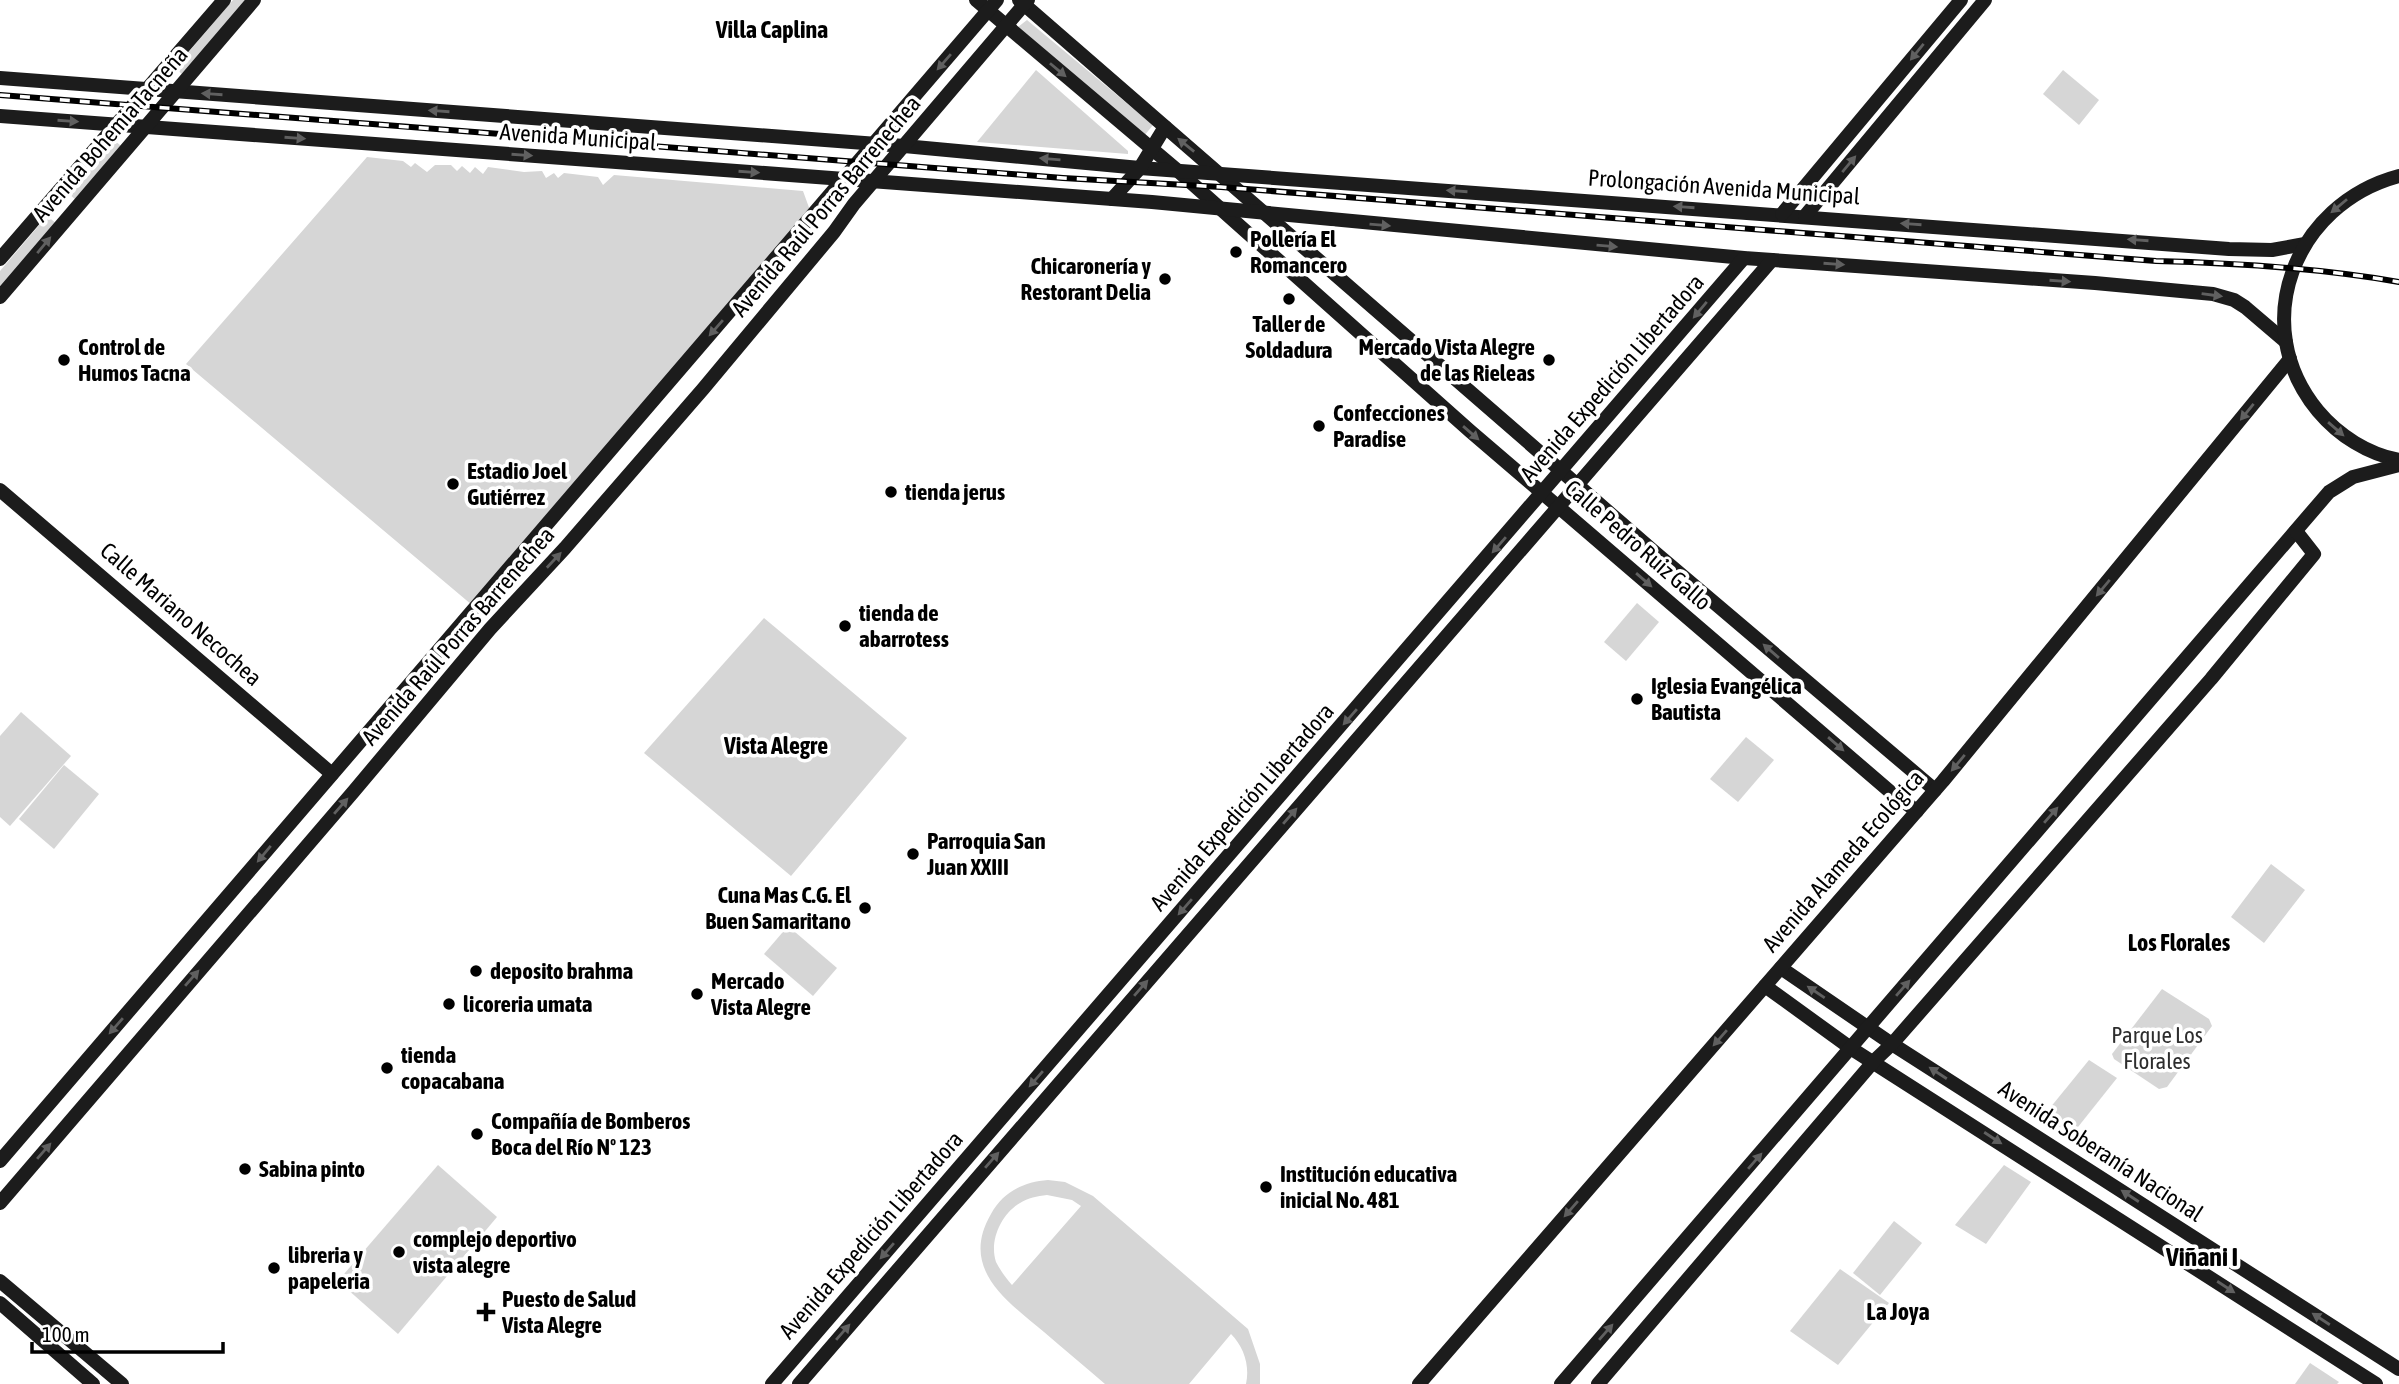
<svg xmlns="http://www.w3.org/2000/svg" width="2399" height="1384" viewBox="0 0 2399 1384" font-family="'Asap Condensed',sans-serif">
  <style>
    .green { fill: #d6d6d6; fill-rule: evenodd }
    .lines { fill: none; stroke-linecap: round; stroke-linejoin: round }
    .secondary { stroke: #1c1c1c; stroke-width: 14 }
    .rail-casing { stroke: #000; stroke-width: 6 }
    .rail { stroke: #fff; stroke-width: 3.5; stroke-dasharray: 10; stroke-linecap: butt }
    .oneway { fill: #606060 }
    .poi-dot { fill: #000; stroke: #fff; stroke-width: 2.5 }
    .labels { text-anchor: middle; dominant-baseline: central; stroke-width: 7; stroke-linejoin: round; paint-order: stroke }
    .street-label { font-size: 23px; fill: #000; stroke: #fff }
    .poi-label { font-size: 23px; font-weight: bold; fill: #000; stroke: #fff; text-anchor: start }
    .park-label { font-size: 23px; fill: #2d2d2d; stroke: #fff }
    .neighbourhood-label { font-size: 24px; font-weight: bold; fill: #000; stroke: #fff }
    .quarter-label { font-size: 26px; font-weight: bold; fill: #000; stroke: #fff }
  </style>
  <rect width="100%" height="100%" fill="#fff"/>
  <!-- green -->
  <g class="green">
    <polygon points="233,0 247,0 183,75 175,68"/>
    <polygon points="1027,20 1153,125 1144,136 1018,27"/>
    <polygon points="1036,70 1128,151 1128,154 977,142"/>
    <polygon points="2063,70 2099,100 2079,125 2043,94"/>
    <polygon points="113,139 121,146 76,200 68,193"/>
    <polygon points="367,157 403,161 411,167 415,163 427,172 435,165 451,165 457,171 462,166 470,173 475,167 483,174 488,167 524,172 542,171 546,178 554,173 558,178 564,173 598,177 603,185 614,175 803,191 811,213 472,605 186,364"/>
    <polygon points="47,216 57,224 0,291 0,271"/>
    <polygon points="1637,603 1659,622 1626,661 1604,642"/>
    <polygon points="764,618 907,738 791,876 644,753"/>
    <polygon points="21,712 71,756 10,826 0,817 0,736"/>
    <polygon points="1746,737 1774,760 1738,802 1710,779"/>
    <polygon points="64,765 99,794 54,849 19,819"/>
    <polygon points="2271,864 2305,890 2264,943 2231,917"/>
    <polygon points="788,926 837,968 813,996 764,954"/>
    <polygon points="2162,989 2209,1019 2212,1026 2167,1087 2159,1089 2114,1059 2112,1054"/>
    <polygon points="2089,1060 2117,1078 2070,1137 2041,1119"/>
    <polygon points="438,1165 497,1217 398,1334 338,1281"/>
    <polygon points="2004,1165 2031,1182 1986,1244 1955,1225"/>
    <path d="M 1048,1180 L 1065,1182 L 1093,1196 L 1248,1329 L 1260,1364 L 1260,1384 L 1246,1384 C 1250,1366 1244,1347 1231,1334 L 1189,1384 L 1105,1384 C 1085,1367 1064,1349 1044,1332 C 1007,1301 959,1269 991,1214 C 1003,1192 1023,1182 1048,1180 ZM 1047,1195 L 1072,1200 L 1081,1206 L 1012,1285 C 1006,1278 1000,1270 996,1262 C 989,1241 1001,1214 1020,1203 C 1028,1198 1037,1196 1047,1195 Z"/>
    <polygon points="1894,1221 1922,1243 1880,1295 1853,1273"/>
    <polygon points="1840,1269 1889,1303 1838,1365 1790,1331"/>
    <polygon points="2310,1363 2339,1382 2337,1384 2295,1384"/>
  </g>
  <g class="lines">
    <!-- secondary -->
    <g class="secondary">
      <polyline points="976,0 1177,170 1470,431 1894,795 1917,811"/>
      <polyline points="1019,0 1658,555 1935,790"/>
      <polyline points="0,78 904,146 1140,168 2229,249 2272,250 2305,244"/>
      <polyline points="0,116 1152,202 1744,258 2095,283 2213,294 2234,300 2245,307 2286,342"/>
      <path d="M 2399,176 C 2294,204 2247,325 2318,411 C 2339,436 2368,454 2399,460"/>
      <polyline points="1112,199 1140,168 1165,127"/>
      <polyline points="1782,214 1961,0"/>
      <polyline points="1805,216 1985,0"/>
      <polyline points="0,259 224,0"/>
      <polyline points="0,297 254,0"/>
      <polyline points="0,490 332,774"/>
      <polyline points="1781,968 1892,1044 2399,1369"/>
      <polyline points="1765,986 1852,1049 2376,1384"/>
      <polyline points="0,1161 997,0"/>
      <polyline points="0,1203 354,791 490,629 565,548 703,389 834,232 854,204 1028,0"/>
      <polyline points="0,1281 122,1384"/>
      <polyline points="0,1303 93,1384"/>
      <polyline points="772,1384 1744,258"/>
      <polyline points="799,1384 1772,260"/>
      <polyline points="1419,1384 1943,781 2290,359"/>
      <polyline points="1561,1384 2329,492 2353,477 2399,465"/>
      <polyline points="1598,1384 1874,1061 1892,1044 2211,679 2314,554 2296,531"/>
    </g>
    <!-- rail casing -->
    <g class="rail-casing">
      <path id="rail" d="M 0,95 L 1063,178 L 1221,187 L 2156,261 C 2237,263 2319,268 2399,282"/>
    </g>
    <!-- rail -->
    <use href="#rail" class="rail"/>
  </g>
  <!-- one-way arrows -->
  <defs><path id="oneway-solid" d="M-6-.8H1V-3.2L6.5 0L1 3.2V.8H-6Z" transform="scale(1.75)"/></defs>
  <g class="oneway">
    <use href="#oneway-solid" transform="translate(1917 52) rotate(129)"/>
    <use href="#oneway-solid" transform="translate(944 62) rotate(131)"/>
    <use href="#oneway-solid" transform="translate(1058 70) rotate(40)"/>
    <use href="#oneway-solid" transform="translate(212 94) rotate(-176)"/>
    <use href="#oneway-solid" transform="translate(439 111) rotate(-176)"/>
    <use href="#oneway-solid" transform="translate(68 121) rotate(4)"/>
    <use href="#oneway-solid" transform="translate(295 138) rotate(4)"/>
    <use href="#oneway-solid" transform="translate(1186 145) rotate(-141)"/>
    <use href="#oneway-solid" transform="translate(522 155) rotate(4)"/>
    <use href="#oneway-solid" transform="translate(1050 159) rotate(-175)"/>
    <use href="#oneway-solid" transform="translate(1849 164) rotate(-50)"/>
    <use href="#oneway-solid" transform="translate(749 172) rotate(4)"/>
    <use href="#oneway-solid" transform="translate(1457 191) rotate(-176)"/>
    <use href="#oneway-solid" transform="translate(2339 206) rotate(140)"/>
    <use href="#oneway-solid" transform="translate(1684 207) rotate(-176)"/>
    <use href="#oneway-solid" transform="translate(1911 224) rotate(-176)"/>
    <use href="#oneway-solid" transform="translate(1380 225) rotate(5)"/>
    <use href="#oneway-solid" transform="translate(2138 240) rotate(-176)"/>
    <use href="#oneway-solid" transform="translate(44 245) rotate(-50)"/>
    <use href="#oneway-solid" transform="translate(1607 246) rotate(5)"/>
    <use href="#oneway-solid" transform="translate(1834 264) rotate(4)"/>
    <use href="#oneway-solid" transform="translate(2060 281) rotate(4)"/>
    <use href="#oneway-solid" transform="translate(2212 295) rotate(8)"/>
    <use href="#oneway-solid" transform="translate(1700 310) rotate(130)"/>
    <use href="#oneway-solid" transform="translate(716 328) rotate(131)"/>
    <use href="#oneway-solid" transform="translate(2247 412) rotate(129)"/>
    <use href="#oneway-solid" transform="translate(2336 429) rotate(41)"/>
    <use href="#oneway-solid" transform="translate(1471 433) rotate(41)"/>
    <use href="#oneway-solid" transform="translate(1499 545) rotate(131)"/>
    <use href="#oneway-solid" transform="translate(554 560) rotate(-47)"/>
    <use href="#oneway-solid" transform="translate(1644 580) rotate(41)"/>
    <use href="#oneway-solid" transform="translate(2103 588) rotate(130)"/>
    <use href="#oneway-solid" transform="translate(1771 651) rotate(-139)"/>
    <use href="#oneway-solid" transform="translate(1350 717) rotate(131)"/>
    <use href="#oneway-solid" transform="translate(1836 744) rotate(41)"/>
    <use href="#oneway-solid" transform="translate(1958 763) rotate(130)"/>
    <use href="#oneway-solid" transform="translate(341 806) rotate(-49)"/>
    <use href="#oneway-solid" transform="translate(2051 815) rotate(-49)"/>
    <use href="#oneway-solid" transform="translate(1290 816) rotate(-49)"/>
    <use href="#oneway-solid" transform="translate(264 854) rotate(130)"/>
    <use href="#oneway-solid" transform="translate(1185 907) rotate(131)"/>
    <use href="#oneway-solid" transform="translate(192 978) rotate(-49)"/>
    <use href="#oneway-solid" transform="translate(1141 988) rotate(-49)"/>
    <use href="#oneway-solid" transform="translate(1903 988) rotate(-49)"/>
    <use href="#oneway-solid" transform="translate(1816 992) rotate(-146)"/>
    <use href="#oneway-solid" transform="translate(116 1026) rotate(131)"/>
    <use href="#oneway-solid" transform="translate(1720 1038) rotate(131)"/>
    <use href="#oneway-solid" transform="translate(1938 1073) rotate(-147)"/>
    <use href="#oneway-solid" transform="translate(1036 1079) rotate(131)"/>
    <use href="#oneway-solid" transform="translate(1993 1138) rotate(33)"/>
    <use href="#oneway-solid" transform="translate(44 1151) rotate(-49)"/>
    <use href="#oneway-solid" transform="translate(992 1160) rotate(-49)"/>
    <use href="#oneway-solid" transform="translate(1755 1161) rotate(-49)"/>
    <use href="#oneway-solid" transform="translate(2130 1196) rotate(-147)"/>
    <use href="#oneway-solid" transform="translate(1571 1209) rotate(131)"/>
    <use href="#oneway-solid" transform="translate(887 1251) rotate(131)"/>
    <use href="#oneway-solid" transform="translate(2226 1287) rotate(33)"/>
    <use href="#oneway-solid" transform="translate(2321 1319) rotate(-147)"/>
    <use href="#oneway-solid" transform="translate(843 1332) rotate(-49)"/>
    <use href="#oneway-solid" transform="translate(1606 1332) rotate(-49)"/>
  </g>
  <!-- markers -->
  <g class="poi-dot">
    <circle cx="1236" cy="252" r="7"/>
    <circle cx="1165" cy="279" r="7"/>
    <circle cx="1289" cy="299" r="7"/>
    <circle cx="64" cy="360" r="7"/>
    <circle cx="1549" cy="360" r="7"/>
    <circle cx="1319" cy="426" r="7"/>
    <circle cx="453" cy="484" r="7"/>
    <circle cx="891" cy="492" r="7"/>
    <circle cx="845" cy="626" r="7"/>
    <circle cx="1637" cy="699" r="7"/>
    <circle cx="913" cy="854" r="7"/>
    <circle cx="865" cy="908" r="7"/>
    <circle cx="476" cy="971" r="7"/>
    <circle cx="697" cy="994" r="7"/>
    <circle cx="449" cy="1004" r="7"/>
    <circle cx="387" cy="1068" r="7"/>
    <circle cx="477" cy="1134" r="7"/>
    <circle cx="245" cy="1169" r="7"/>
    <circle cx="1266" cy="1187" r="7"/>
    <circle cx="399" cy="1252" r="7"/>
    <circle cx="274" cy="1268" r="7"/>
    <path d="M482.5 1301.5h7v7h7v7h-7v7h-7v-7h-7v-7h7z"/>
  </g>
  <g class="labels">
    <!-- street labels -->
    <g class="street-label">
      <text transform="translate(110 134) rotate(-49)">Avenida Bohemia Tacneña</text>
      <text transform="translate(578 137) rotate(4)">Avenida Municipal</text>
      <text transform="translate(1724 187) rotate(4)">Prolongación Avenida Municipal</text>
      <text transform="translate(826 206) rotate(-50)">Avenida Raúl Porras Barrenechea</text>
      <text transform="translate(1612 378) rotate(-49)">Avenida Expedición Libertadora</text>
      <text transform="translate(1638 545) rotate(41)">Calle Pedro Ruiz Gallo</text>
      <text transform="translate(181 614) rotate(41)">Calle Mariano Necochea</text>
      <text transform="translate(458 636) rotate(-49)">Avenida Raúl Porras Barrenechea</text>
      <text transform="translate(1242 807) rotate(-49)">Avenida Expedición Libertadora</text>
      <text transform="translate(1843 861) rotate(-49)">Avenida Alameda Ecológica</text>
      <text transform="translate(2101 1151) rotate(33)">Avenida Soberanía Nacional</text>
      <text transform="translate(871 1235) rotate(-49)">Avenida Expedición Libertadora</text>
    </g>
    <!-- poi labels -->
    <g class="poi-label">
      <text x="1250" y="239">Pollería El<tspan x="1250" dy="26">Romancero</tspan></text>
      <text x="1151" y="266" text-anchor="end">Chicaronería y<tspan x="1151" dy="26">Restorant Delia</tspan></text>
      <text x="1289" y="324" text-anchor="middle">Taller de<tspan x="1289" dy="26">Soldadura</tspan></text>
      <text x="78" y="347">Control de<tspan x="78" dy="26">Humos Tacna</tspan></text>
      <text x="1535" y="347" text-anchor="end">Mercado Vista Alegre<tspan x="1535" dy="26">de las Rieleas</tspan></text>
      <text x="1333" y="413">Confecciones<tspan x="1333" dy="26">Paradise</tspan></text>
      <text x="467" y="471">Estadio Joel<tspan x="467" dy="26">Gutiérrez</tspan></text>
      <text x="905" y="492">tienda jerus</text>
      <text x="859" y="613">tienda de<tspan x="859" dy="26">abarrotess</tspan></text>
      <text x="1651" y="686">Iglesia Evangélica<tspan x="1651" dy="26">Bautista</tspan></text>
      <text x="927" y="841">Parroquia San<tspan x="927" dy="26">Juan XXIII</tspan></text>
      <text x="851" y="895" text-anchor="end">Cuna Mas C.G. El<tspan x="851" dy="26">Buen Samaritano</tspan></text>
      <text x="490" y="971">deposito brahma</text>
      <text x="711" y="981">Mercado<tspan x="711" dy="26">Vista Alegre</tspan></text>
      <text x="463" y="1004">licoreria umata</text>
      <text x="401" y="1055">tienda<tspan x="401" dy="26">copacabana</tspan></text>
      <text x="491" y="1121">Compañía de Bomberos<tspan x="491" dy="26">Boca del Río Nº 123</tspan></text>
      <text x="259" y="1169">Sabina pinto</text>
      <text x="1280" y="1174">Institución educativa<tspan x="1280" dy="26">inicial No. 481</tspan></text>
      <text x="413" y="1239">complejo deportivo<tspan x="413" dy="26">vista alegre</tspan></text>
      <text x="288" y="1255">libreria y<tspan x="288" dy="26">papeleria</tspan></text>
      <text x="502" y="1299">Puesto de Salud<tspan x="502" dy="26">Vista Alegre</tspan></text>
    </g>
    <!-- park labels -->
    <g class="park-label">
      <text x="2157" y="1035">Parque Los<tspan x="2157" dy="26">Florales</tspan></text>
    </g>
    <!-- neighbourhood labels -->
    <g class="neighbourhood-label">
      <text x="772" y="29">Villa Caplina</text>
      <text x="776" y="745">Vista Alegre</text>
      <text x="2179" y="942">Los Florales</text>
      <text x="1898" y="1311">La Joya</text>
    </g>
    <!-- quarter labels -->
    <g class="quarter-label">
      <text x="2202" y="1257">Viñani I</text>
    </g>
  </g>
  <!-- scale -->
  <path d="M32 1342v10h191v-10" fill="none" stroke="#000000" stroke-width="3.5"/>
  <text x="42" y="1342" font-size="21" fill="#000000" stroke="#ffffff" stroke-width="5" paint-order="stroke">100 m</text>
</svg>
